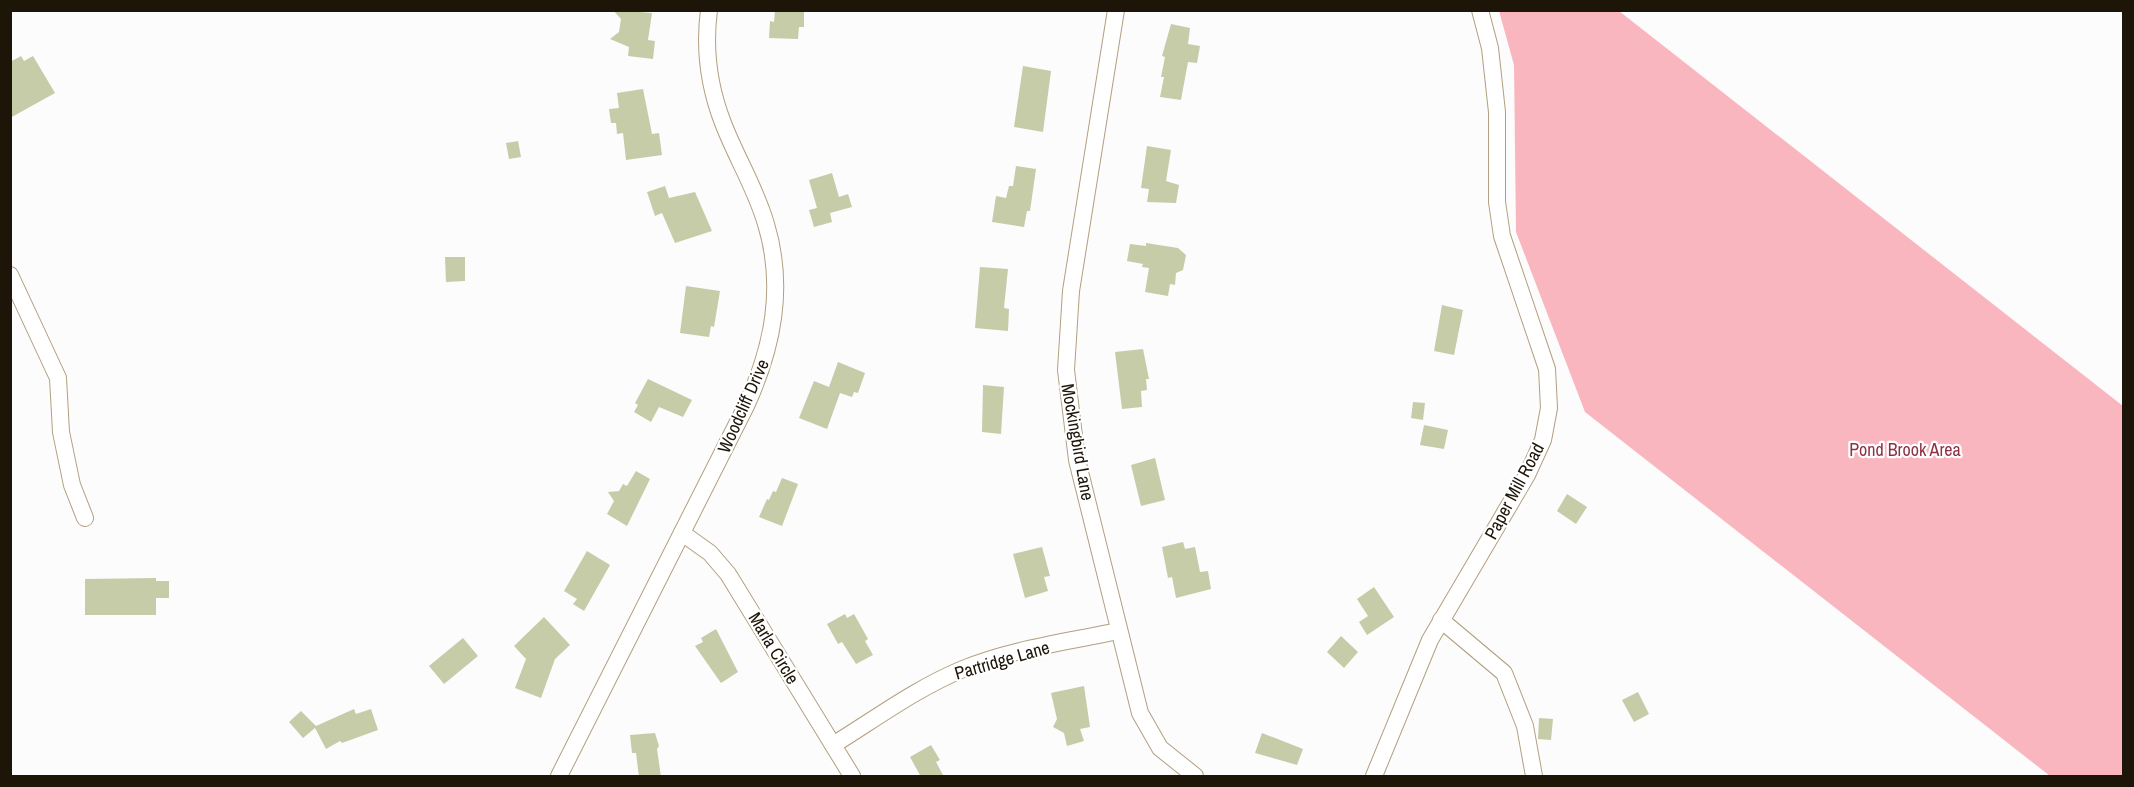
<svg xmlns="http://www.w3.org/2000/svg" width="2134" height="787" viewBox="0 0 2134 787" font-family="'Archivo Narrow',sans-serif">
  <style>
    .forest { fill: #fab6be }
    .building { fill: #c6cca8 }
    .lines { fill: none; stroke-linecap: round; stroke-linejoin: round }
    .minor-casing { stroke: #b29f7f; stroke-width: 18 }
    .minor { stroke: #fff; stroke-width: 16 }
    .labels { text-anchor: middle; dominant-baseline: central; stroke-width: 4.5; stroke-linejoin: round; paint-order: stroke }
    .street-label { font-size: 18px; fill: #1c1508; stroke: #fff }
    .park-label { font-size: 18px; fill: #8f3044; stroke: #fff }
  </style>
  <rect width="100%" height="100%" fill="#fcfcfc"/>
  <!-- forest -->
  <polygon class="forest" points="1499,11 1619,11 2123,406 2123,776 2050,776 1585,412 1516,232 1514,65"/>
  <!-- building -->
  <g class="building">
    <polygon points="613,10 652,13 648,40 655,41 653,59 628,56 629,47 610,39 619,32 621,19"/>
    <polygon points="775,10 804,10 804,27 799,27 798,39 769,38 770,21 774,22"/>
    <polygon points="1171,24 1190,28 1188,44 1200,46 1197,63 1188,62 1181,100 1160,97 1164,77 1161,77 1165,57 1162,56"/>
    <polygon points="21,56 24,61 33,56 55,93 10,118 10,62"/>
    <polygon points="1023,66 1051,71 1043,132 1014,127"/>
    <polygon points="643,89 652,134 659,133 662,155 626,160 623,133 617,134 616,123 611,123 609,109 619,108 617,93"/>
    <polygon points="518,141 521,157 509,159 506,143"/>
    <polygon points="1147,146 1171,150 1166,181 1179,185 1176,203 1147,202 1149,189 1141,188"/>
    <polygon points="1016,166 1036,169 1030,211 1027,211 1024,227 992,222 996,196 1006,198 1009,186 1013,186"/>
    <polygon points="832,173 839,197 848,194 852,207 830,213 832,222 814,227 809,210 817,208 809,180"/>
    <polygon points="665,186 669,198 695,192 712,231 675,243 662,213 655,216 647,192"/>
    <polygon points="1146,243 1178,248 1186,255 1183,270 1176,273 1175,285 1170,284 1168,296 1145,292 1149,268 1142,267 1143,264 1127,261 1130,244 1146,246"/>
    <polygon points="445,257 465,257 465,281 446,282"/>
    <polygon points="980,267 1008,269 1004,308 1009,309 1008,331 975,328"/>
    <polygon points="686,286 720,291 714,327 711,326 709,337 680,333"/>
    <polygon points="1442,305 1463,310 1454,355 1434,351"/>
    <polygon points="1143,349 1149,379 1146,379 1147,390 1141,391 1142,407 1122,409 1115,352"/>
    <polygon points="838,362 865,373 858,393 854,392 852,397 840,393 827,429 799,418 814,381 829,387"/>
    <polygon points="648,379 692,400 683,417 659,407 651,422 634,412 638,405 635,403"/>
    <polygon points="983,385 1004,387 1001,434 982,432"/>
    <polygon points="1413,402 1425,403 1423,420 1411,418"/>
    <polygon points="1424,425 1448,430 1444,449 1420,445"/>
    <polygon points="1155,458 1165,500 1141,506 1131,465"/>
    <polygon points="636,471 650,479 627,526 607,514 614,501 608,492 619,491 623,484 627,486"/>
    <polygon points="782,478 798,484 782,526 759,517 767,499 769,500 773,491 776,492"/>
    <polygon points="1567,494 1587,507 1576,524 1557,511"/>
    <polygon points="1183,542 1185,549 1195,547 1200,572 1208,571 1211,589 1176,598 1172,577 1168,578 1162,547"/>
    <polygon points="1042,547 1050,576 1044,577 1048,591 1025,598 1013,554"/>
    <polygon points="587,551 610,565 584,611 573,604 577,599 564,591"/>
    <polygon points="156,578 156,581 169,581 169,598 156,598 156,615 85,615 85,579"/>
    <polygon points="1374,587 1394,617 1367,635 1359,622 1368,616 1357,599"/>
    <polygon points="845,614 847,618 854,614 868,639 865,641 873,655 856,664 842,642 838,644 827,624"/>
    <polygon points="544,617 570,645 555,659 541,698 515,688 526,659 514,646"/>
    <polygon points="716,629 738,672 721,683 695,646 703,642 701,638"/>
    <polygon points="1341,636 1358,652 1344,668 1327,652"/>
    <polygon points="463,638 478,656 444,684 429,666"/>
    <polygon points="1084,686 1090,727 1080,729 1084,741 1067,746 1064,733 1053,727 1057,719 1051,693"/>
    <polygon points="1638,692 1649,714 1634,722 1622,700"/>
    <polygon points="354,709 356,714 371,709 378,730 342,743 340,741 326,749 315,728 303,738 289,722 301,711 316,726"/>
    <polygon points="1539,718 1553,719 1551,740 1538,739"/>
    <polygon points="655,733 659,746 657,749 661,777 639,777 636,753 632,753 630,735"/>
    <polygon points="1262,733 1303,749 1297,765 1255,753"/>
    <polygon points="931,745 940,760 936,762 944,777 921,777 910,757"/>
  </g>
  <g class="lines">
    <!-- minor casing -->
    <g class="minor-casing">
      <g id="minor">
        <polyline points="1116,10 1071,291 1066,370 1077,460 1140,713 1160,748 1195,776"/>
        <polyline points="10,275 58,378 61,432 72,485 85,518"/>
        <polyline points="682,533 710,553 728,574 852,776"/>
        <polyline points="1441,620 1504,673 1525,726 1534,776"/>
        <path d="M 833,745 C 875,719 917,688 963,669 C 1011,649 1067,642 1118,631"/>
        <path d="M 559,776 L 746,406 C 773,347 785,287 766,224 C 756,189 736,157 723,123 C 709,87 704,48 709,10"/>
        <polyline points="1374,776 1430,640 1527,475 1543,440 1549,408 1547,369 1502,236 1497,202 1497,112 1490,48 1480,10"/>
      </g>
    </g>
    <!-- minor -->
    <use href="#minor" class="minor"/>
  </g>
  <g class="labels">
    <!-- street labels -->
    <g class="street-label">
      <text transform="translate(743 406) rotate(-66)">Woodcliff Drive</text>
      <text transform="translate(1078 442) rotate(80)">Mockingbird Lane</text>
      <text transform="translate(1514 491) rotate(-62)">Paper Mill Road</text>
      <text transform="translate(774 648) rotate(59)">Marla Circle</text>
      <text transform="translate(1002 660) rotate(-16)">Partridge Lane</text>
    </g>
    <!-- park labels -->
    <g class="park-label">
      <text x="1905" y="449">Pond Brook Area</text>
    </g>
  </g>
  <!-- border -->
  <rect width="2134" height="787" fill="none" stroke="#1c1508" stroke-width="24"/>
</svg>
